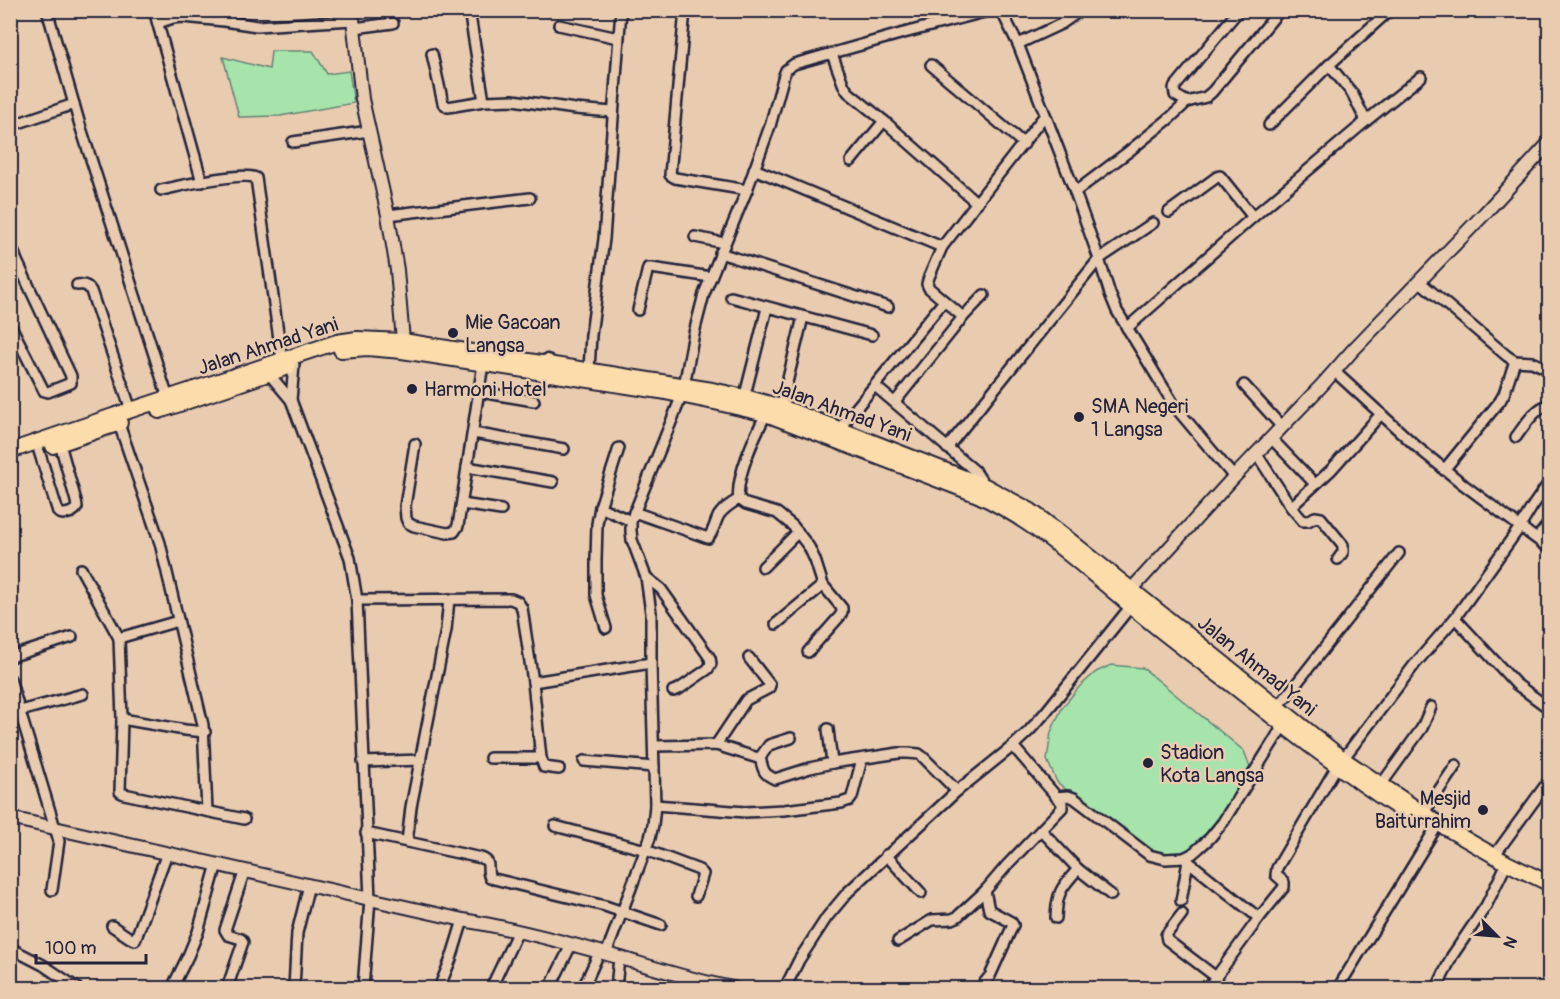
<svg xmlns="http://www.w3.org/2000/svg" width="1560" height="999" viewBox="0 0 1560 999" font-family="Pangolin,sans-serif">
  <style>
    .green { fill: #a6e4ac; stroke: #648374; stroke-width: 1.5 }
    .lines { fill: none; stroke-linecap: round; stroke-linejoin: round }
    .street-casing { stroke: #22223b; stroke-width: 14 }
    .secondary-casing { stroke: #22223b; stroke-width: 16 }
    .primary-casing { stroke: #22223b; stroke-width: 18 }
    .highway-casing { stroke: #22223b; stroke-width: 21 }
    .street { stroke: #e9ccb0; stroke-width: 9 }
    .secondary { stroke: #e9ccb0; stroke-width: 12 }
    .primary { stroke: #fddcac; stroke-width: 14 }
    .highway { stroke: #fddcac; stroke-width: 16 }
    .poi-dot { fill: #22223b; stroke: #e9ccb0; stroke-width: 2 }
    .labels { text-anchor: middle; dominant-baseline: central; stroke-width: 5; stroke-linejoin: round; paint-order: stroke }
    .poi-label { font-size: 20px; fill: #22223b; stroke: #e9ccb0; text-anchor: start }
    .street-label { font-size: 20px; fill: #22223b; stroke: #e9ccb0 }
  </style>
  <rect width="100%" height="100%" fill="#e9ccb0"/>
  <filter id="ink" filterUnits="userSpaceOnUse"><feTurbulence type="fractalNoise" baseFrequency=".0167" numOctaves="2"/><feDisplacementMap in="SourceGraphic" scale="12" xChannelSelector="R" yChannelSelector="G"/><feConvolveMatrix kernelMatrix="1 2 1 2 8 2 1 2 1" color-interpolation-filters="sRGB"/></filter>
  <g filter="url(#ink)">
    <!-- green -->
    <g class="green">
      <polygon points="271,51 313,51 327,74 349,71 354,103 280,116 239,117 223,57 269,69"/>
      <polygon points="1111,665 1143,668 1244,751 1250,767 1247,794 1229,825 1208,846 1190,858 1151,858 1057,782 1047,760 1051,732 1062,708 1079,687 1096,672"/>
    </g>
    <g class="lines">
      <!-- street casing -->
      <g class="street-casing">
        <g id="street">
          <polyline points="47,10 80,125 168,398"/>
          <polyline points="154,10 202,182"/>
          <polyline points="469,10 484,101"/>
          <polyline points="685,10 670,175 675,178 747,190"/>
          <polyline points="1001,10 1018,44 1075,192 1099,259 1110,294 1117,311 1176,408 1234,477"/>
          <polyline points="158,23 173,18 183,17 224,21 257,26 353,20"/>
          <polyline points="559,25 618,38"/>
          <polyline points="354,28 393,23"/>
          <polyline points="1018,44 1061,24 1081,10"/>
          <polyline points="432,54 443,103 448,107 484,101 513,100 575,109 613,112"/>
          <polyline points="832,54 844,86 848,92 884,121 977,203"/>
          <polyline points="931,65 1024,144"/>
          <polyline points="1329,65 1352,93 1366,121"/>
          <polyline points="1187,102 1175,95 1174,88 1239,10"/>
          <polyline points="1269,125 1329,65 1390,10"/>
          <polyline points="10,126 74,104"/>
          <polyline points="293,142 369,131"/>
          <polyline points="851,161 884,121"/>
          <polyline points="754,169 942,247"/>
          <path d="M 161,190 C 180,186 241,171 256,178 L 282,360"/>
          <polyline points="1075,192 1128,152 1170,118 1187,102 1206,97 1212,92 1280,10"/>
          <polyline points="1169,212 1217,177 1220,176 1253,217"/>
          <polyline points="388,215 530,198"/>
          <polyline points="695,237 724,243"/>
          <polyline points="720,253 888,307"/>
          <polyline points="1419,281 1507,356 1515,361 1532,362 1550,370"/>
          <path d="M 77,285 C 84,284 88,285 91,291 L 131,410"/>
          <polyline points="731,297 872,335"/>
          <polyline points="638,310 648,268 651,268 711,277"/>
          <polyline points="963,317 929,288 927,284 929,277 942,247 1045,115"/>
          <polyline points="10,324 44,391 48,392 71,383 71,376 17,261 11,245"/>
          <polyline points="1127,328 1253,217 1366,121 1421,77"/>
          <polyline points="589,370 591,335 604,239 621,10"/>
          <polyline points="1334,371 1417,447 1464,485 1550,549"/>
          <polyline points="269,374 291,400 350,558 357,600 370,899 363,988"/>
          <polyline points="1244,385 1282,427"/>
          <polyline points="684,386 694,333 704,294 747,190 770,126 784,75 786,70 794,64 900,34 992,10"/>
          <polyline points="875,386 975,471 985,486"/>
          <polyline points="480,392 534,401"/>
          <polyline points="291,400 294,365"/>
          <polyline points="895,402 963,317 984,295"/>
          <polyline points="743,403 767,308"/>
          <polyline points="781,407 803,317"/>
          <polyline points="117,418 160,543 203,725 207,811"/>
          <polyline points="839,429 944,301"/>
          <polyline points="473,433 564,449"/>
          <path d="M 1516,437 C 1525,425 1535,408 1550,404"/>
          <polyline points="1271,438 1315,484"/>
          <polyline points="415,444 405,506 406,518 408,523 414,526 447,533 454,532 458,526 483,364"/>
          <polyline points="619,448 600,507 631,521"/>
          <polyline points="947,448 1099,259 1153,223"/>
          <path d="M 39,451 L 58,512 C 63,516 74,513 77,507 L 76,501 L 60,444"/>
          <polyline points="1256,453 1291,507 1303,521 1308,521 1315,517 1321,518 1343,545 1343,552 1338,559"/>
          <polyline points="467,467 553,482"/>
          <polyline points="1444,470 1500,401 1504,394 1515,361"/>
          <polyline points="739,499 746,504 777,513 793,526 809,547 815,560 823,585 842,608 842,612 840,616 808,652"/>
          <path d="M 739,499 C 735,478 756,433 766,414"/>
          <polyline points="462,504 501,510"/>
          <polyline points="600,507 597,524 596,560 596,595 606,628"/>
          <polyline points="1291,507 1331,470 1381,414"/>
          <path d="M 634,512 L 708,538 C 714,531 715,522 719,515 C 724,508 732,503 739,499"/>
          <polyline points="1537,538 1550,522"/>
          <polyline points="763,567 798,532"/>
          <polyline points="81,569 119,638 178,621"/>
          <polyline points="646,577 661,589 710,658 711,664 708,669 679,689 673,691"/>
          <polyline points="357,600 511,599 518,602 522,608 533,682 541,758 544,767 559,769"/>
          <polyline points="1455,618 1516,684 1550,709"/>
          <polyline points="776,624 823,585"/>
          <polyline points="119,638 122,719"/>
          <polyline points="10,657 72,637"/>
          <polyline points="10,679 59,841 52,890"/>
          <polyline points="533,682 651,663"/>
          <polyline points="1278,707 1399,553"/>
          <polyline points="20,711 83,694"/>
          <polyline points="828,729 832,763"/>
          <polyline points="205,732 185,730 122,719 120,792 124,794 244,819"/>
          <polyline points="716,745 746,700 769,688 770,685 749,658"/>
          <polyline points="654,746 716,745 758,758 761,756 769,745 791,738"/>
          <path d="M 760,757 C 763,770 763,774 775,779 L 810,768 L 832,763 L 899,753 L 908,753 L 919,754 L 923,757 L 957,791"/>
          <polyline points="490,758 541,758"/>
          <polyline points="1343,759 1415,664 1455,618 1520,527 1532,507 1550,481"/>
          <polyline points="584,761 654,767"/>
          <polyline points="363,762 421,760"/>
          <polyline points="1381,785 1422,728 1431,707"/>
          <polyline points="1056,797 1068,796 1074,798 1149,855 1165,859 1184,858 1192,854 1199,848 1210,838 1223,822 1283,726"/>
          <polyline points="655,805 745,812 784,810 841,803 850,800 852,797 862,759"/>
          <polyline points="1423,814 1456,765"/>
          <polyline points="555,826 646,850 699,870 703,874 696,896"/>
          <polyline points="1041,830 1078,869 1111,895"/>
          <path d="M 366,833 L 481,858 C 493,862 485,869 490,878 L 605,906 L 661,925"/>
          <polyline points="407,842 411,807 446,630 449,599"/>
          <polyline points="886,855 921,893"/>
          <polyline points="1494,856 1550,779"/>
          <polyline points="1184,858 1259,918"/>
          <polyline points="1181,901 1188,861"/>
          <polyline points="1182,914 1166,935 1167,940 1216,977"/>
          <path d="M 1056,918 C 1057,892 1061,888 1078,869"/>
          <polyline points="112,926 130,938 135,940 136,938 167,853"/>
          <polyline points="898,941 932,920 952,919 957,917 985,891 1008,864 1062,808 1062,803 1013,746"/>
          <polyline points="10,948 43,965 77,988"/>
          <polyline points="606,954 650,838 653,825 655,805 651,663 651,613 646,577 632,540 631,531 631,521 682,395"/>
          <polyline points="172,988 188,956 198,932 217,864"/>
          <polyline points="227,988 243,942 241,939 228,935 225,930 245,870"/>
          <polyline points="294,988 297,933 309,885"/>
          <polyline points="439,988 451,959 463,920"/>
          <polyline points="491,988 518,931"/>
          <polyline points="550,988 571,945"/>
          <polyline points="583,988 599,953"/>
          <polyline points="616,988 619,958"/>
          <polyline points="683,988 685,978"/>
          <polyline points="785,988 799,960 827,917 848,892 957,791 1013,746 1029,731 1045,713 1131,606"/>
          <polyline points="980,988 990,976 1013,925 1011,922 989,910 985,891"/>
          <polyline points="1208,988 1259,918 1284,887 1284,882 1276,875 1277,868 1337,766"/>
          <polyline points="1338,988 1434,831"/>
          <polyline points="1437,988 1452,956 1486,906 1507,863"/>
        </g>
      </g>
      <!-- secondary casing -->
      <g class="secondary-casing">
        <g id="secondary">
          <polyline points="352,10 362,99 388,215 397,270 403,341"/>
          <polyline points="1131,590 1234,477 1322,385 1353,350 1485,213 1550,142"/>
          <path d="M 10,818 L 463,920 C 516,929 569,943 621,958 C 658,969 695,981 733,988"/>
        </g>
      </g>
      <!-- primary casing -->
      <g class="primary-casing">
        <g id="primary">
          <path d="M 341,350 L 367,348 L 402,351 L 660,391 L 719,403 L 766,414 L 978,495 C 1043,525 1094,577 1149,621 C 1176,643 1204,664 1232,685 C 1288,729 1344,773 1404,812"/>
          <polyline points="159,411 288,367"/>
          <polyline points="53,446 120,423"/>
          <polyline points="10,451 116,415 337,342 357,339 403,341 712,390 745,397 781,407 839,429 985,486 1031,511 1068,539 1343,759 1439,824 1507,863 1550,884"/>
        </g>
      </g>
      <!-- highway casing -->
      <g class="highway-casing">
        <polyline id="highway" points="546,374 547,363"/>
      </g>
      <!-- street -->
      <use href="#street" class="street"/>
      <!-- secondary -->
      <use href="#secondary" class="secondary"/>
      <!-- primary -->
      <use href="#primary" class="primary"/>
      <!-- highway -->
      <use href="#highway" class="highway"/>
    </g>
  </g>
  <!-- markers -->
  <g class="poi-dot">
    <circle cx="453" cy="333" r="6"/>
    <circle cx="412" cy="389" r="6"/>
    <circle cx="1079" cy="417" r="6"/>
    <circle cx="1148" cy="763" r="6"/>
    <circle cx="1483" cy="810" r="6"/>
  </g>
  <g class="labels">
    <!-- poi labels -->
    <g class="poi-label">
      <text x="465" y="322">Mie Gacoan<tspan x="465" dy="23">Langsa</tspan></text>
      <text x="424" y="389">Harmoni Hotel</text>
      <text x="1091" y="406">SMA Negeri<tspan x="1091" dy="23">1 Langsa</tspan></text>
      <text x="1160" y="752">Stadion<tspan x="1160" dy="23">Kota Langsa</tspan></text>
      <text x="1471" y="798" text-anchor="end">Mesjid<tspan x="1471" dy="23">Baiturrahim</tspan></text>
    </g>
    <!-- street labels -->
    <g class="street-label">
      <text transform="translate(268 346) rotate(-18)">Jalan Ahmad Yani</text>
      <text transform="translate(842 411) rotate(20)">Jalan Ahmad Yani</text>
      <text transform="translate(1257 666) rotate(39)">Jalan Ahmad Yani</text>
    </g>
  </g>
  <!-- margin -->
  <rect width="1560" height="999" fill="none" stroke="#e9ccb0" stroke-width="36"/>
  <rect x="18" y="18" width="1524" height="963" fill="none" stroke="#22223b" stroke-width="2" filter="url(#ink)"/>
  <!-- north arrow -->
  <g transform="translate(1497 936) rotate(115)" stroke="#e9ccb0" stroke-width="4.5" paint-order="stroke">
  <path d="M0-4.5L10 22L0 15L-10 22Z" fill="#22223b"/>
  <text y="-9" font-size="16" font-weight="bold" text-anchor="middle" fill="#22223b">N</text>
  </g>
  <!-- scale -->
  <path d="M36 954v9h110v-9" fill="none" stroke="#22223b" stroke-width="3"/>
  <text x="45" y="954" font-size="18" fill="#22223b" stroke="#e9ccb0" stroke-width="4.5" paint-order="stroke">100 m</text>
</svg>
